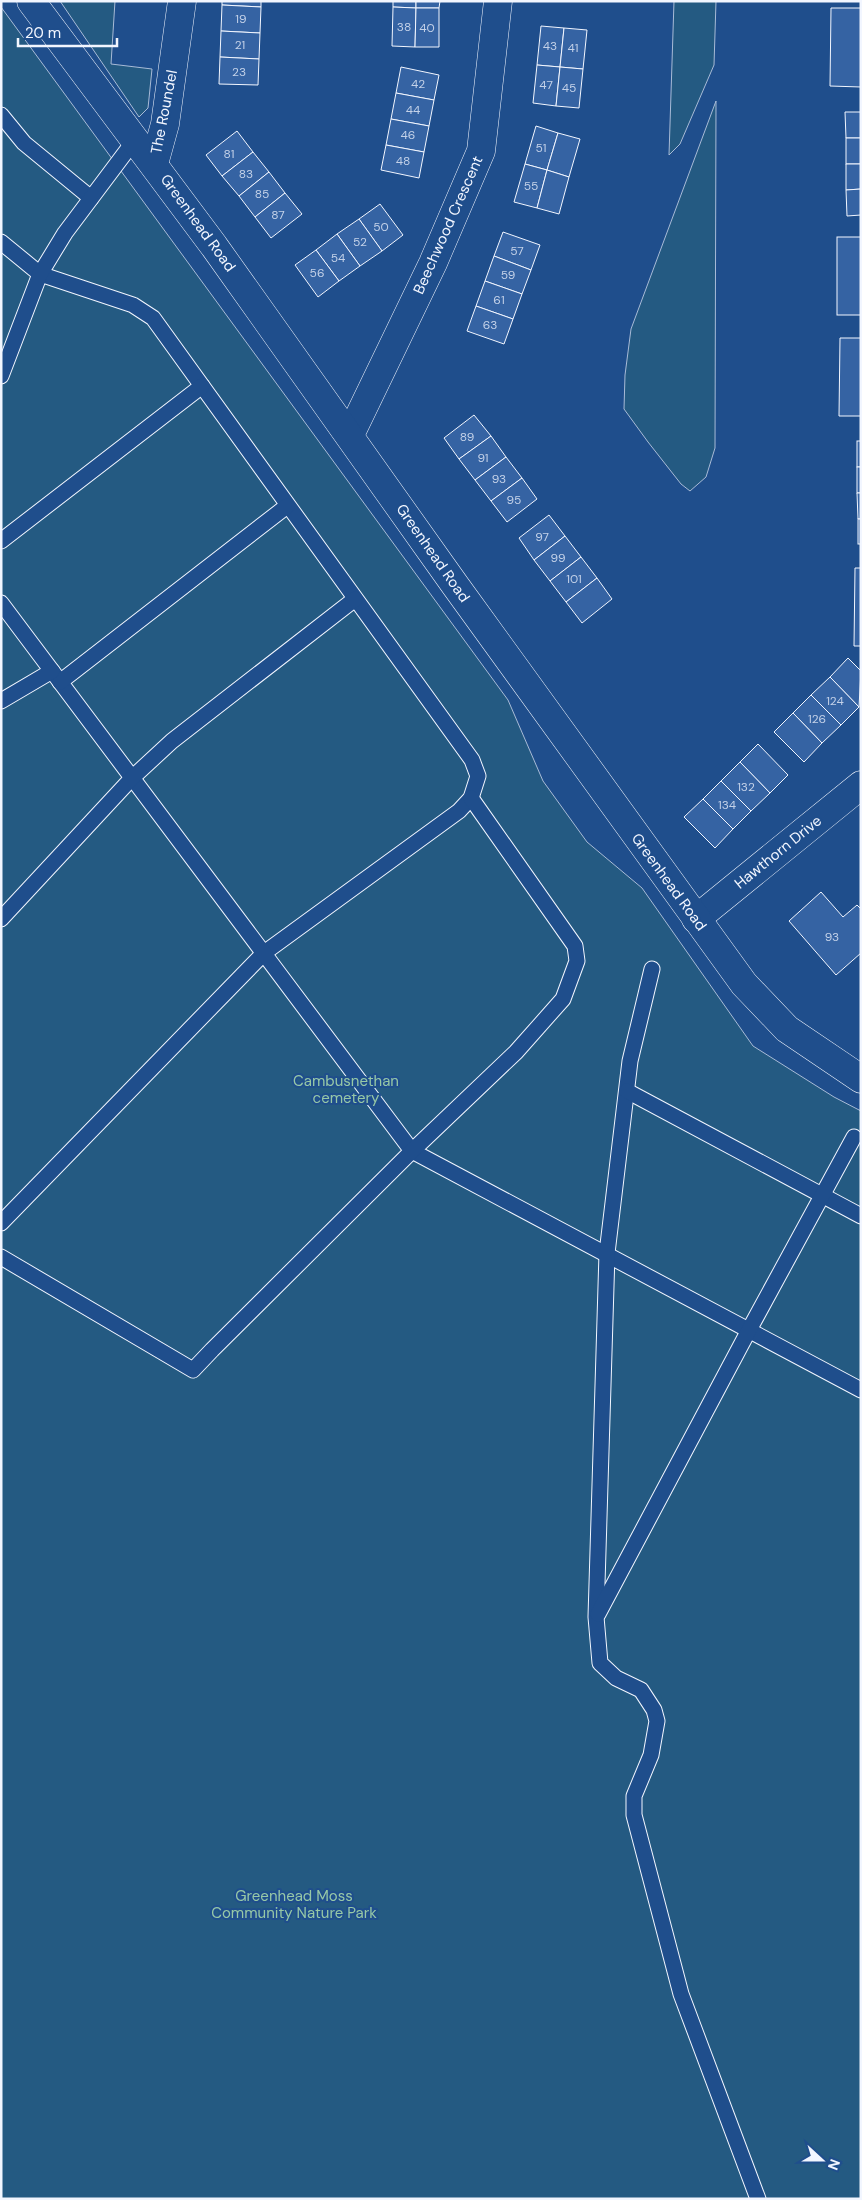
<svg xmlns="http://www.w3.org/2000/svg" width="862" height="2200" viewBox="0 0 862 2200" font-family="'DM Sans',sans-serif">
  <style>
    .green { fill: #245a82; stroke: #a8bbd7 }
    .building { fill: #3563a3; stroke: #f2f6ff }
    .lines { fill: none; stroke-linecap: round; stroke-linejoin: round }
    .service-casing { stroke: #f2f6ff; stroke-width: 17 }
    .minor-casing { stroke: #f2f6ff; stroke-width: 29 }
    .tertiary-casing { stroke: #f2f6ff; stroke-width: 29 }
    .service { stroke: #1f4e8c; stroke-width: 15 }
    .minor { stroke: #1f4e8c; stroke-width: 28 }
    .tertiary { stroke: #1f4e8c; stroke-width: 28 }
    .labels { text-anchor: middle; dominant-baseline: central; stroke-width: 4; stroke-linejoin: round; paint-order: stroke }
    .number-label { font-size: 12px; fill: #c3d1e8 }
    .street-label { font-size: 15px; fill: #f2f6ff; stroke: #1f4e8c }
    .park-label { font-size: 15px; fill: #97c8a6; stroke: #1f4e8c }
  </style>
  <rect width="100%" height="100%" fill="#1f4e8c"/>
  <!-- green -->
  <g class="green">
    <polygon points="60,1 115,1 111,64 152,69 148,108 139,117"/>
    <polygon points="674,1 716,1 714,65 680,144 669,155"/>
    <polygon points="1,7 508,700 543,781 587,842 642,888 753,1046 834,1097 861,1111 861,2199 1,2199"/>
    <polygon points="716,101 715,448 706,477 690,491 681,484 648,442 624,409 625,375 631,329"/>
  </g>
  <!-- building -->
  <g class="building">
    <polygon points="222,1 261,1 261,7 222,5"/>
    <polygon points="393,1 416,1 416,8 393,7"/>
    <polygon points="416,1 440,1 439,8 416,8"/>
    <polygon points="222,5 261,7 260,33 221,31"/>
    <polygon points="393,7 416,8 415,47 392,46"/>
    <polygon points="416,8 439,8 439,47 415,47"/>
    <polygon points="831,8 861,8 861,87 830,86"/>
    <polygon points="541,26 564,28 560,67 537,65"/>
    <polygon points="564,28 587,30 583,69 560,67"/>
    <polygon points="221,31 260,33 259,59 220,57"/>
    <polygon points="220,57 259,59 258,85 219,84"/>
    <polygon points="537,65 560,67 556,106 533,103"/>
    <polygon points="401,67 439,75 434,100 396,93"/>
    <polygon points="560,67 583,69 579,108 556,106"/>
    <polygon points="396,93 434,100 429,126 391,119"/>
    <polygon points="845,112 861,112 861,138 846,138"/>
    <polygon points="391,119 429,126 424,152 386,145"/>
    <polygon points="536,126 558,133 547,170 525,164"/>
    <polygon points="237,131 253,152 222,176 206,155"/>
    <polygon points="558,133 580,139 569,177 547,170"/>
    <rect x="846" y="138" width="15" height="26"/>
    <polygon points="386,145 424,152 419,178 381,170"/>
    <polygon points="253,152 269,172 239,196 222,176"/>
    <polygon points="525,164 547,170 537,208 514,202"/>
    <polygon points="846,164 861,164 861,189 846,190"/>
    <polygon points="547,170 569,177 559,214 537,208"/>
    <polygon points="269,172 285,193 255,217 239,196"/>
    <polygon points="861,189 861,215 847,216 846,190"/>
    <polygon points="285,193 302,214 271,238 255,217"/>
    <polygon points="380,204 403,235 382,251 359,219"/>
    <polygon points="359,219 382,251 360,266 337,234"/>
    <polygon points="503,232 540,245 531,270 494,256"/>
    <polygon points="337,234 360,266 339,281 316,250"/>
    <rect x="837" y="237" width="24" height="78"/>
    <polygon points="316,250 339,281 318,297 295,265"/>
    <polygon points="494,256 531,270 522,294 485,281"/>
    <polygon points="485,281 522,294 513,319 476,306"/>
    <polygon points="476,306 513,319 504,344 467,331"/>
    <polygon points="840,338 861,338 861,416 839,416"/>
    <polygon points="474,415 491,436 459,459 444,438"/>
    <polygon points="491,436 506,457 475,480 459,459"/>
    <rect x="857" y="441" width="4" height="26"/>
    <polygon points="506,457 522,478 491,501 475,480"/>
    <rect x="857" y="467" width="4" height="26"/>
    <polygon points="522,478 537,499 507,522 491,501"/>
    <polygon points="857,493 861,493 861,519 858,519"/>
    <polygon points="549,515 565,536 534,560 519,538"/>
    <rect x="858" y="519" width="3" height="25"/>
    <polygon points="565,536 581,557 550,581 534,560"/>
    <polygon points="581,557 597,578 566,602 550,581"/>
    <polygon points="855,568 861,568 861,646 854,646"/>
    <polygon points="597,578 612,599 582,623 566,602"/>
    <polygon points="848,658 861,671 859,707 830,677"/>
    <polygon points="830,677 859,707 841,725 811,695"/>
    <polygon points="811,695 841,725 822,743 793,713"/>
    <polygon points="793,713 822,743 804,762 774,732"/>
    <polygon points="758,744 788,775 770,793 740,762"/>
    <polygon points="740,762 770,793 751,811 721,781"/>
    <polygon points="721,781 751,811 733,829 703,799"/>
    <polygon points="703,799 733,829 715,848 684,817"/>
    <polygon points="821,892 843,917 857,905 861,909 861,953 836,975 789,921"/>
  </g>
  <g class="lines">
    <!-- service casing -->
    <g class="service-casing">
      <g id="service">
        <polyline points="1,115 24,143 91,198"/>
        <polyline points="1,242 40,274 133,305 153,318 472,760 478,776 471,798 459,811 264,953 1,1223"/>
        <polyline points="1,376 40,274 65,233 134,141"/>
        <polyline points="1,541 202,386"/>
        <polyline points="1,603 412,1151 861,1390"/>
        <polyline points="60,682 287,506"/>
        <polyline points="1,701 52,671"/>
        <polyline points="1,919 132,778 172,741 355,599"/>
        <polyline points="652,969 630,1061 607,1253 596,1617 600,1663 616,1678 641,1690 654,1710 657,1721 651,1755 634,1796 634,1815 681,1994 758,2199"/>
        <polyline points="627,1091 861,1216"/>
        <polyline points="1,1257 193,1370 212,1350 412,1151 516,1052 563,999 577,961 575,946 471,798"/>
        <polyline points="598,1614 749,1330 854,1137"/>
      </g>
    </g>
    <!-- minor casing -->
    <g class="minor-casing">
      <g id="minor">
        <polyline points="154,164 165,124 182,1"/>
        <polyline points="350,435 433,263 481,151 498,1"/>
        <polyline points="696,919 861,785"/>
      </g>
    </g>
    <!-- tertiary casing -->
    <g class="tertiary-casing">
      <polyline id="tertiary" points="31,1 214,246 455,585 744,984 787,1029 861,1079"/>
    </g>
    <!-- service -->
    <use href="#service" class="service"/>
    <!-- minor -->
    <use href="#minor" class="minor"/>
    <!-- tertiary -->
    <use href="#tertiary" class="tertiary"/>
  </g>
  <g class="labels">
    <!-- number labels -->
    <g class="number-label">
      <text x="241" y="19">19</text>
      <text x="404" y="27">38</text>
      <text x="427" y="28">40</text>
      <text x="240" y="45">21</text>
      <text x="550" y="46">43</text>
      <text x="573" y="48">41</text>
      <text x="239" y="72">23</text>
      <text x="418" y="84">42</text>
      <text x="546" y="85">47</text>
      <text x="569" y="88">45</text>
      <text x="413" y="110">44</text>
      <text x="408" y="135">46</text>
      <text x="541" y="148">51</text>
      <text x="229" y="154">81</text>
      <text x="403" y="161">48</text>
      <text x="246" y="174">83</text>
      <text x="531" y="186">55</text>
      <text x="262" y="194">85</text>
      <text x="278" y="215">87</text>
      <text x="381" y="227">50</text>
      <text x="360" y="242">52</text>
      <text x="517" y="251">57</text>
      <text x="338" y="258">54</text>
      <text x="317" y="273">56</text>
      <text x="508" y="275">59</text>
      <text x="499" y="300">61</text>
      <text x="490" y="325">63</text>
      <text x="467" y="437">89</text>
      <text x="483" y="458">91</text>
      <text x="499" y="479">93</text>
      <text x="514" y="500">95</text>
      <text x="542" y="537">97</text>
      <text x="558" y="558">99</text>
      <text x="574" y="579">101</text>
      <text x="835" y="701">124</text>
      <text x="817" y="719">126</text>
      <text x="746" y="787">132</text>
      <text x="727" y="805">134</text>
      <text x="832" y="937">93</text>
    </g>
    <!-- street labels -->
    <g class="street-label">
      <text transform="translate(164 112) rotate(-79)">The Roundel</text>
      <text transform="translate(198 223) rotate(54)">Greenhead Road</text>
      <text transform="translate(448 225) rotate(-66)">Beechwood Crescent</text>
      <text transform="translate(433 553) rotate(55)">Greenhead Road</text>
      <text transform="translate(778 852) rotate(-39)">Hawthorn Drive</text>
      <text transform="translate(669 882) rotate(54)">Greenhead Road</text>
    </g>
    <!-- park labels -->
    <g class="park-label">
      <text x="346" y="1081">Cambusnethan<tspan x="346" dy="17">cemetery</tspan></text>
      <text x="294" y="1896">Greenhead Moss<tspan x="294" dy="17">Community Nature Park</tspan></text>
    </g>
  </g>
  <!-- border -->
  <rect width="862" height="2200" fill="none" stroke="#f2f6ff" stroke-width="5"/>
  <!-- north arrow -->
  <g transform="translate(822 2160) rotate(111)" stroke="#1f4e8c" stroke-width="4" paint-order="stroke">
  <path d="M0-4L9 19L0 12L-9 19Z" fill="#f2f6ff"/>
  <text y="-8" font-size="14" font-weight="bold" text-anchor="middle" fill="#f2f6ff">N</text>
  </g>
  <!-- scale -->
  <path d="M18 38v8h99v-8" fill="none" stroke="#f2f6ff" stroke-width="2.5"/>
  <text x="25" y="38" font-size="15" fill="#f2f6ff" stroke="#1f4e8c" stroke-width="4" paint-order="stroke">20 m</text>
</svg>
